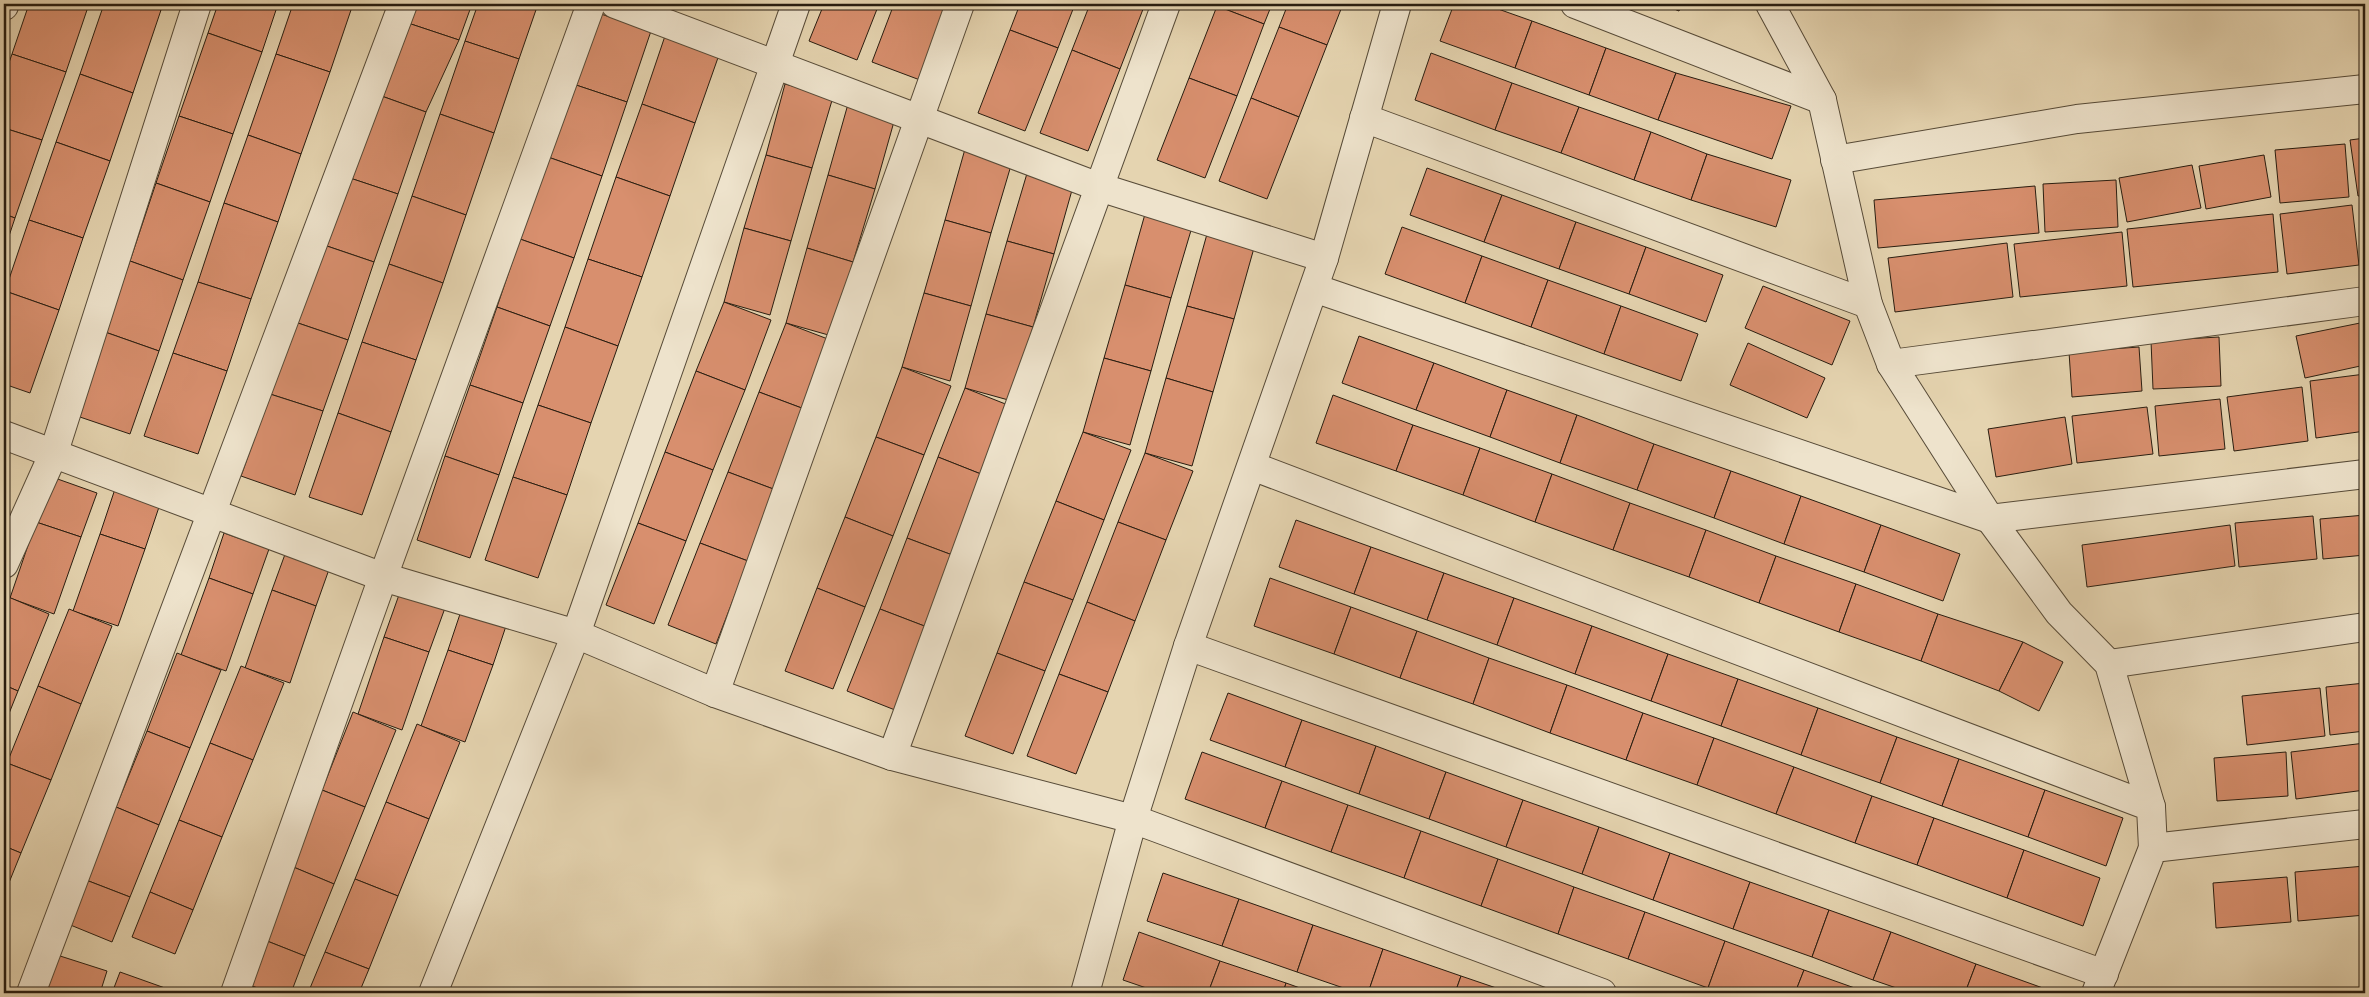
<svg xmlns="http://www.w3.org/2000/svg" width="2369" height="997" viewBox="0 0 2369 997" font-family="'IM FELL Great Primer',serif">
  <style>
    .building { fill: #d88f6e; stroke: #281d10 }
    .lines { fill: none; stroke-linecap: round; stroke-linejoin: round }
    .minor-casing { stroke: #574b38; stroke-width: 30 }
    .minor { stroke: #eee3cc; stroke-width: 28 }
  </style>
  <rect width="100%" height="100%" fill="#e5d4b0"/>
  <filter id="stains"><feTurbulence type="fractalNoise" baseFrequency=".004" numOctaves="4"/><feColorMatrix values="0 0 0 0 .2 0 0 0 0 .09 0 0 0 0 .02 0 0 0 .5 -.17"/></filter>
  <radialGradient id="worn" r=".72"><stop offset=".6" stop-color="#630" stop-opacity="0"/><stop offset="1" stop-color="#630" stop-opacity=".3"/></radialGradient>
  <!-- building -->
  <g class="building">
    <polygon points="29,4 89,4 66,72 12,54"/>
    <polygon points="104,4 142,4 161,10 133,93 80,74"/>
    <polygon points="142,4 163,4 161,10"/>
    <polygon points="218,4 278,4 262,52 208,33"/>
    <polygon points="293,4 353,4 330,72 276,54"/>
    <polygon points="411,4 472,4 459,40 405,22"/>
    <polygon points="478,4 538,4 519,59 465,41"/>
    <polygon points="824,4 879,4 857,60 809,41"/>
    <polygon points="894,4 949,4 920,80 872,62"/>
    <polygon points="1020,4 1075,4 1058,48 1010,30"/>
    <polygon points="1090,4 1145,4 1120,69 1072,50"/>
    <polygon points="1218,4 1272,4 1264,24 1217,6"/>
    <polygon points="1288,4 1343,4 1327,45 1279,27"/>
    <polygon points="1454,4 1484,4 1532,21 1515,68 1440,41"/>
    <polygon points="1662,4 1682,4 1679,11"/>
    <polygon points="1217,6 1264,24 1237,96 1189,78"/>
    <polygon points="598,13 651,31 627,102 573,84"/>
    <polygon points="1532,21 1606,48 1589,95 1515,68"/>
    <polygon points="405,22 459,40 426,112 376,94"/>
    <polygon points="1279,27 1327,45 1299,117 1251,98"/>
    <polygon points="1010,30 1058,48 1025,131 978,113"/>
    <polygon points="208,33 262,52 233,134 179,116"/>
    <polygon points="666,33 720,52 695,123 642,104"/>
    <polygon points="465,41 519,59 494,133 440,114"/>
    <polygon points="1606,48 1676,73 1658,120 1589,95"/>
    <polygon points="1072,50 1120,69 1088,151 1040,133"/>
    <polygon points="1431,53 1512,83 1495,130 1415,100"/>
    <polygon points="12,54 66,72 42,140 4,128 4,77"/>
    <polygon points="276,54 330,72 301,154 248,135"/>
    <polygon points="1676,73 1791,106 1772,159 1658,120"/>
    <polygon points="80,74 133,93 110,161 56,142"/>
    <polygon points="1189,78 1237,96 1205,178 1157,160"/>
    <polygon points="1512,83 1579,107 1561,153 1495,130"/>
    <polygon points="573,84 627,102 602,176 548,157"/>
    <polygon points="785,84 833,97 812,168 766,155"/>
    <polygon points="376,94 426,112 398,194 344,176"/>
    <polygon points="1251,98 1299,117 1267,199 1219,181"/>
    <polygon points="642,104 695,123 670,196 616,177"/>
    <polygon points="848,104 895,118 875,189 828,175"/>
    <polygon points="1579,107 1651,132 1634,180 1561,153"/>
    <polygon points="440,114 494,133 466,215 412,196"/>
    <polygon points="179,116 233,134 210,202 156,183"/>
    <polygon points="4,128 42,140 15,218 4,214"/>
    <polygon points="1651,132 1707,154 1691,200 1634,180"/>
    <polygon points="248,135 301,154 278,222 224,203"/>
    <polygon points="2365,138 2365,195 2358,196 2350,140"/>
    <polygon points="56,142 110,161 83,238 29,220"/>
    <polygon points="2345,144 2349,197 2280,203 2275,150"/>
    <polygon points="965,149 1012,162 991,233 945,220"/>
    <polygon points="1707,154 1791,180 1776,227 1691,200"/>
    <polygon points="766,155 812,168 791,241 744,228"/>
    <polygon points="2264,155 2271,197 2206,209 2199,166"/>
    <polygon points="548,157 602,176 574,258 520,239"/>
    <polygon points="2192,165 2201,208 2127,222 2119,178"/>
    <polygon points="1427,168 1502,195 1484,242 1410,215"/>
    <polygon points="1028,170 1074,183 1054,254 1007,241"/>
    <polygon points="828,175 875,189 853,262 807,248"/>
    <polygon points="344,176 398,194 374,262 321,244"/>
    <polygon points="616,177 670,196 642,277 588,259"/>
    <polygon points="2116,180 2118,227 2045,232 2043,184"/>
    <polygon points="156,183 210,202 183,280 130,261"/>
    <polygon points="2035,186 2039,233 1878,248 1874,200"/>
    <polygon points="1502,195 1576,222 1559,269 1484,242"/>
    <polygon points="412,196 466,215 443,283 389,264"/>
    <polygon points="224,203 278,222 251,299 198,282"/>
    <polygon points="2352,205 2359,265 2287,274 2280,214"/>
    <polygon points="2361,206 2365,206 2365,237"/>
    <polygon points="4,214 15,218 4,251"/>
    <polygon points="1145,214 1192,227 1171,298 1125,285"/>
    <polygon points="2273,214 2278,272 2133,287 2127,229"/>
    <polygon points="29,220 83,238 59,310 5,291"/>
    <polygon points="945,220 991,233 971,306 924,293"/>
    <polygon points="1576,222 1646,247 1629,294 1559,269"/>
    <polygon points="1402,227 1482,256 1465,303 1385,274"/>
    <polygon points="744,228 791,241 770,315 724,302"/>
    <polygon points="2122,232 2127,286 2020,297 2014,244"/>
    <polygon points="1207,234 1254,248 1234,319 1187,306"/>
    <polygon points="520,239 574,258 550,326 497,307"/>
    <polygon points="1007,241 1054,254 1033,327 986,314"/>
    <polygon points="2007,243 2013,297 1895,312 1888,258"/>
    <polygon points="321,244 374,262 348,340 295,322"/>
    <polygon points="1646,247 1723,275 1706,322 1629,294"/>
    <polygon points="807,248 853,262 832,336 786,323"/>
    <polygon points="1482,256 1548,280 1531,327 1465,303"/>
    <polygon points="588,259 642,277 618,346 565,327"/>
    <polygon points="130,261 183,280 159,351 105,332"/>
    <polygon points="389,264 443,283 416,360 362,342"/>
    <polygon points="1548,280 1621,306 1604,354 1531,327"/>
    <polygon points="198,282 251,299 227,371 173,353"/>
    <polygon points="1125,285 1171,298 1151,371 1104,358"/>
    <polygon points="1763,286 1850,321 1832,365 1745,328"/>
    <polygon points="5,291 59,310 30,393 4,384"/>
    <polygon points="924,293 971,306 950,381 902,367"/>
    <polygon points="724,302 771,320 745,390 696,371"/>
    <polygon points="1187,306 1234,319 1213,392 1166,378"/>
    <polygon points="1621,306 1698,334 1681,381 1604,354"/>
    <polygon points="497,307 550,326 523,403 470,385"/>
    <polygon points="986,314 1033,327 1012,401 965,388"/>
    <polygon points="295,322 348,340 323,411 270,394"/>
    <polygon points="2365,322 2365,365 2305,378 2296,336"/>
    <polygon points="786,323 833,341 807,410 759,392"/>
    <polygon points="565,327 618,346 591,423 538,405"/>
    <polygon points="105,332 159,351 130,434 77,416"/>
    <polygon points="1359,336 1434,363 1416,410 1342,383"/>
    <polygon points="2219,337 2221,386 2153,389 2151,341"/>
    <polygon points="362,342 416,360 391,432 338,413"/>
    <polygon points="1748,343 1825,378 1807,418 1730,385"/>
    <polygon points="2139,347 2142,391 2072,397 2069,352"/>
    <polygon points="173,353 227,371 198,454 144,436"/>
    <polygon points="1104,358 1151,371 1130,445 1083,432"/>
    <polygon points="1434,363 1507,390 1490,437 1416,410"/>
    <polygon points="902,367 951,386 924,455 876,437"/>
    <polygon points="696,371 745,390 713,470 665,452"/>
    <polygon points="2365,374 2365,431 2316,438 2310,381"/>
    <polygon points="1166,378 1213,392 1192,466 1145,453"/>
    <polygon points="470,385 523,403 499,475 445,456"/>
    <polygon points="2302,387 2308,441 2234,451 2227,397"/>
    <polygon points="965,388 1013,407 986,476 938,457"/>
    <polygon points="1507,390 1577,415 1560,463 1490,437"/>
    <polygon points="759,392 807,410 776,490 728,472"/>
    <polygon points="270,394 323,411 295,495 241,476"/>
    <polygon points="1333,395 1413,425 1396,471 1316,443"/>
    <polygon points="2220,399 2225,449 2159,456 2155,406"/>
    <polygon points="538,405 591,423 567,495 513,477"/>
    <polygon points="2147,407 2153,454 2077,463 2072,416"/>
    <polygon points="338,413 391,432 362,515 309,497"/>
    <polygon points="1577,415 1654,444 1637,490 1560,463"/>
    <polygon points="2065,417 2072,464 1996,477 1988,429"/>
    <polygon points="1413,425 1480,448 1463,495 1396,471"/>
    <polygon points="1083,432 1131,450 1104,520 1056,501"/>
    <polygon points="876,437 924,455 893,536 845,517"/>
    <polygon points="1654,444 1731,471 1714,518 1637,490"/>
    <polygon points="1480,448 1552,474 1535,522 1463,495"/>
    <polygon points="665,452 713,470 686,541 638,523"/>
    <polygon points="1145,453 1193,471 1166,540 1118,522"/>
    <polygon points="445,456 499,475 470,558 417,540"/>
    <polygon points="938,457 986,476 955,556 907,538"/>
    <polygon points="1731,471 1801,496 1784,544 1714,518"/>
    <polygon points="728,472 776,490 748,561 700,543"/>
    <polygon points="1552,474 1630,503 1613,550 1535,522"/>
    <polygon points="52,477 97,493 81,537 36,522"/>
    <polygon points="513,477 567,495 538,578 485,560"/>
    <polygon points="115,489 160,504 145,549 100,534"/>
    <polygon points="1801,496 1881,525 1864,572 1784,544"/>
    <polygon points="1056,501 1104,520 1073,600 1024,582"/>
    <polygon points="1630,503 1706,530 1689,577 1613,550"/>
    <polygon points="2365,515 2365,555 2323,559 2320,519"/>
    <polygon points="2313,516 2317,559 2239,567 2235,523"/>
    <polygon points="845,517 893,536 865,607 817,588"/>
    <polygon points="1296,520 1371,547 1354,594 1279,567"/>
    <polygon points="36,522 81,537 54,614 10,598"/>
    <polygon points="1118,522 1166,540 1135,621 1087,602"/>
    <polygon points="638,523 686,541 654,624 606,605"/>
    <polygon points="1881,525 1960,554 1943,601 1864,572"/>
    <polygon points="2230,525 2235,566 2087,587 2082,545"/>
    <polygon points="1706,530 1776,556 1759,603 1689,577"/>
    <polygon points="224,533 269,549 253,594 209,578"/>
    <polygon points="100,534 145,549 118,626 73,611"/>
    <polygon points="907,538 955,556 927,627 880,609"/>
    <polygon points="700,543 748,561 716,644 668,625"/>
    <polygon points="288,546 332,561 316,606 272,590"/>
    <polygon points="1371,547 1444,573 1427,620 1354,594"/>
    <polygon points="1776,556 1856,584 1839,632 1759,603"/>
    <polygon points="1444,573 1514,598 1497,645 1427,620"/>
    <polygon points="209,578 253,594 226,671 181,655"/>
    <polygon points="1270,578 1351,607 1334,654 1254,626"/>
    <polygon points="1024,582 1073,600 1045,671 997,653"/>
    <polygon points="1856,584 1938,614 1921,661 1839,632"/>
    <polygon points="817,588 865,607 833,689 785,671"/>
    <polygon points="272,590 316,606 290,683 245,668"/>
    <polygon points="400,592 445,608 429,652 384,637"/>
    <polygon points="6,596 49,614 18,691 4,685 4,601"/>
    <polygon points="1514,598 1592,626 1575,674 1497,645"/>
    <polygon points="1087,602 1135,621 1108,692 1059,674"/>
    <polygon points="463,605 508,620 493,665 448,650"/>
    <polygon points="1351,607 1417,631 1400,678 1334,654"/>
    <polygon points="69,609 112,626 81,704 38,686"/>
    <polygon points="880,609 927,627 895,710 847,691"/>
    <polygon points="1938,614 2023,642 1999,691 1921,661"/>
    <polygon points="1592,626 1668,654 1651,701 1575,674"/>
    <polygon points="1417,631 1489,658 1473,704 1400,678"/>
    <polygon points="384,637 429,652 402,730 358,714"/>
    <polygon points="2023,642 2063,662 2039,711 1999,691"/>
    <polygon points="448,650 493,665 465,742 421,726"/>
    <polygon points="177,653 221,670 190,748 147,731"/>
    <polygon points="997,653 1045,671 1013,754 965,736"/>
    <polygon points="1668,654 1738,679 1721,726 1651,701"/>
    <polygon points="1489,658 1567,685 1550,733 1473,704"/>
    <polygon points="241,666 284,683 253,760 210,743"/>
    <polygon points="1059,674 1108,692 1076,774 1027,756"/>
    <polygon points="1738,679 1818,708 1801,755 1721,726"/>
    <polygon points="2365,683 2365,731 2330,735 2326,687"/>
    <polygon points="4,685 18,691 4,726"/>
    <polygon points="1567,685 1643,713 1626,760 1550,733"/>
    <polygon points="38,686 81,704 51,780 7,763"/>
    <polygon points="2320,688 2325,736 2247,745 2242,696"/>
    <polygon points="1228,693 1302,720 1285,767 1210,740"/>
    <polygon points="1818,708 1897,737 1880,783 1801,755"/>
    <polygon points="353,712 396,730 365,807 322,790"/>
    <polygon points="1643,713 1714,738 1697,785 1626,760"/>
    <polygon points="1302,720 1376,746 1359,794 1285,767"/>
    <polygon points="417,724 460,742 429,819 386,802"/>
    <polygon points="147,731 190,748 159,825 116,807"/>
    <polygon points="1897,737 1959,759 1942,806 1880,783"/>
    <polygon points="1714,738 1794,767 1776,814 1697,785"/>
    <polygon points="210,743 253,760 222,837 179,820"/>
    <polygon points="2365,743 2365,790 2296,799 2291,752"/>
    <polygon points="1376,746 1446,772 1429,819 1359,794"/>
    <polygon points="1202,752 1282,781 1265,828 1185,799"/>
    <polygon points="2286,752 2288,796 2217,801 2214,758"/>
    <polygon points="1959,759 2045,790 2028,837 1942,806"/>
    <polygon points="7,763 51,780 21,853 4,846 4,772"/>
    <polygon points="1794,767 1872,796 1855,843 1776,814"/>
    <polygon points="1446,772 1523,800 1506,847 1429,819"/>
    <polygon points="1282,781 1348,805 1331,852 1265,828"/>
    <polygon points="322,790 365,807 334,884 291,866"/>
    <polygon points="2045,790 2123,818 2106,866 2028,837"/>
    <polygon points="1872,796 1934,818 1917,865 1855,843"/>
    <polygon points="1523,800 1599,827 1582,874 1506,847"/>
    <polygon points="386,802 429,819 398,896 355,879"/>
    <polygon points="1348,805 1421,831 1404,878 1331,852"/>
    <polygon points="116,807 159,825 130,897 86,880"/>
    <polygon points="1934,818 2024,850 2007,898 1917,865"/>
    <polygon points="179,820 222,837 193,910 150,892"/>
    <polygon points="1599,827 1670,853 1653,900 1582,874"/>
    <polygon points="1421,831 1498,859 1481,906 1404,878"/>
    <polygon points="4,846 21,853 4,895"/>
    <polygon points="2024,850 2100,878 2083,926 2007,898"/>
    <polygon points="1670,853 1750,882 1733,929 1653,900"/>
    <polygon points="1498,859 1574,887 1558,934 1481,906"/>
    <polygon points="291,866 334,884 305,956 262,939"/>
    <polygon points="2365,866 2365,915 2298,921 2295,872"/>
    <polygon points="1163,873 1239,899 1222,946 1147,921"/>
    <polygon points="2287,877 2291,922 2216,928 2213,883"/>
    <polygon points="355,879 398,896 369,969 325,952"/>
    <polygon points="86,880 130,897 112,942 68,924"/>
    <polygon points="1750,882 1829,910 1812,957 1733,929"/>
    <polygon points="1574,887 1645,912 1628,959 1558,934"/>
    <polygon points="150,892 193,910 175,954 132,937"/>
    <polygon points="1239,899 1313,925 1297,972 1222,946"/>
    <polygon points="1829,910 1891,932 1873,980 1812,957"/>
    <polygon points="1645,912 1725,941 1708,988 1628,959"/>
    <polygon points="1313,925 1383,949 1368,993 1358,993 1297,972"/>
    <polygon points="1139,932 1220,961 1208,993 1161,993 1123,980"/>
    <polygon points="1891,932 1976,964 1965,993 1911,993 1873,980"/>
    <polygon points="262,939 305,956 291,993 270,993 245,983"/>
    <polygon points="1725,941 1804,970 1795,993 1722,993 1708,988"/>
    <polygon points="1383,949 1461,976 1455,993 1368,993"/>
    <polygon points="325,952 369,969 359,993 308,993"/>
    <polygon points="57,955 107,971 100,993 45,993"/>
    <polygon points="1220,961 1286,983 1283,993 1208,993"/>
    <polygon points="1976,964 2054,992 2054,993 1965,993"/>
    <polygon points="1804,970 1866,992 1865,993 1795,993"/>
    <polygon points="120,972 165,988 163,993 112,993"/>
    <polygon points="1461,976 1511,993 1455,993"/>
    <polygon points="1286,983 1314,993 1283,993"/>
  </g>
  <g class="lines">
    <!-- minor casing -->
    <g class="minor-casing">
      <g id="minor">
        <polyline points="615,4 1099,187 1324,258"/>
        <polyline points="796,4 576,634 715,693 892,756 1133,819 1602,993"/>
        <polyline points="1575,4 1822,100"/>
        <polyline points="1770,4 1822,100 1868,304 1891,364 1990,519 2059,613 2109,664 2151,807"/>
        <polyline points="4,6 4,4"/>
        <polyline points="1364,118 1868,304"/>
        <polyline points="1835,160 2077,119 2365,89"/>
        <polyline points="1314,288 1990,519 2365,474"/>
        <polyline points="1891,364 2365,301"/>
        <polyline points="4,435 383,577 576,634 433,993"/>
        <polyline points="1252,466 2151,807 2153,848"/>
        <polyline points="4,564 53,455 197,4"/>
        <polyline points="1188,646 2104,974"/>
        <polyline points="2109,664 2365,627"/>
        <polyline points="715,693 960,4"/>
        <polyline points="892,756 1166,4"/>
        <polyline points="31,993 403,4"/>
        <polyline points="235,993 383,577 591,4"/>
        <polyline points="1085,993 1133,819 1188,646 1324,258 1397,4"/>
        <polyline points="2096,993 2153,848 2365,824"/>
      </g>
    </g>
    <!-- minor -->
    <use href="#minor" class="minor"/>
  </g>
  <!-- margin -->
  <rect width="2369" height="997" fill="none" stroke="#e5d4b0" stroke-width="20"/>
  <rect x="5" y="5" width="2359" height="987" fill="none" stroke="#281d10" stroke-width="2.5"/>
  <rect x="10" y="10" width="2349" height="977" fill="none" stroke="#281d10"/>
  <rect width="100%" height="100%" filter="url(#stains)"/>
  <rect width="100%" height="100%" fill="url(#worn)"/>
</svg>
